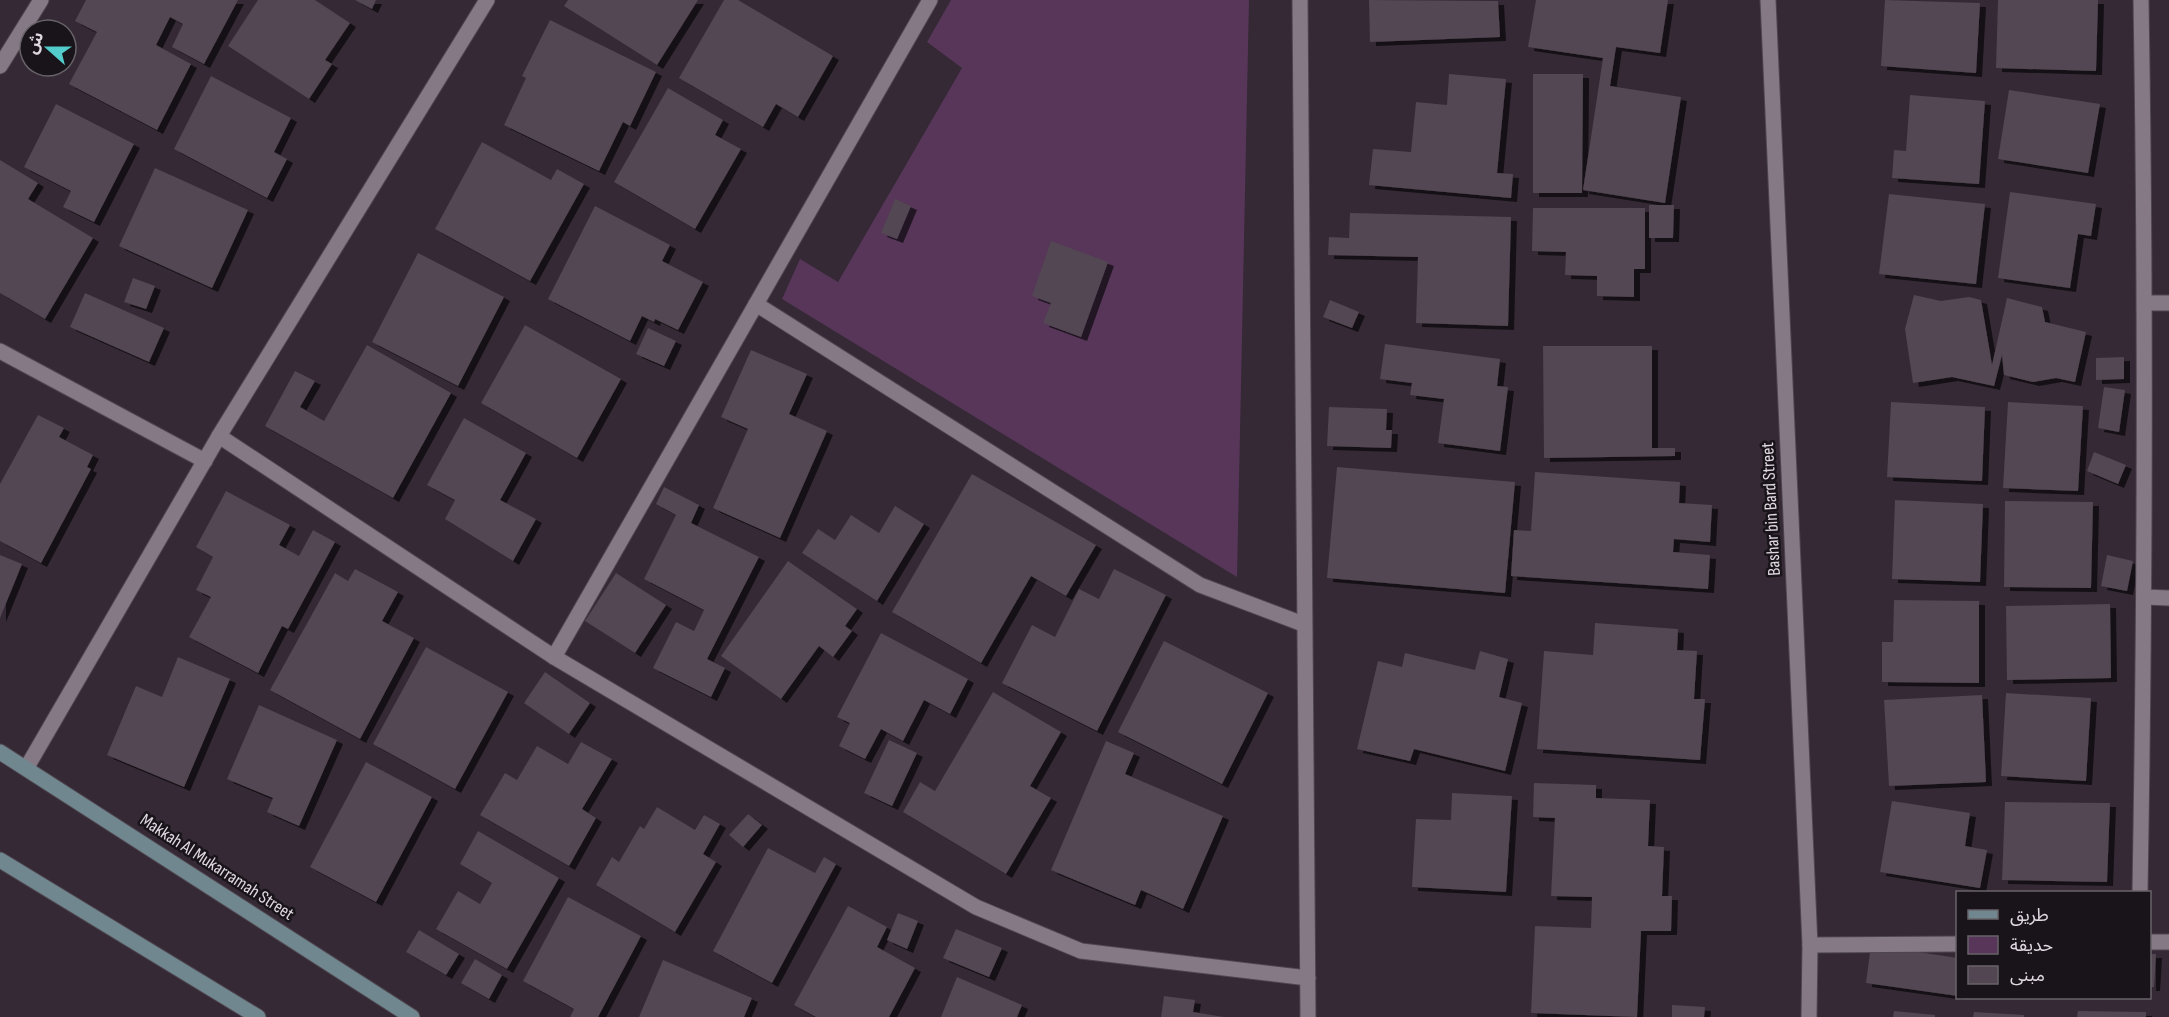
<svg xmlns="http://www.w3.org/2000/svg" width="2169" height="1017" viewBox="0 0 2169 1017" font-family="'Sofia Sans Condensed','Noto Sans Arabic',sans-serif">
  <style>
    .green { fill: #573659 }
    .building { fill: #524652; filter: url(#shadow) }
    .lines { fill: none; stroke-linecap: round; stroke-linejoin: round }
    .street-casing { stroke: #4e464f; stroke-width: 17 }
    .secondary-casing { stroke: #4e464f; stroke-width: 17 }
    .street { stroke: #867986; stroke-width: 15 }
    .secondary { stroke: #718790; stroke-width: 15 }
    .labels { text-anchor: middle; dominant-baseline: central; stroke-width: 5; stroke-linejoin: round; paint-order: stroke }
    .street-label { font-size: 18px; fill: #e0d9e1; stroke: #181419 }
  </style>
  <defs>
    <filter id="shadow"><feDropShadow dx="6" dy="4" stdDeviation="0" flood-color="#0009"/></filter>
  </defs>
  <rect width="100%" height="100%" fill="#342934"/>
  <!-- green -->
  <polygon class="green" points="951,0 1249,0 1237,577 782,299 800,259 838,282 962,68 927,42"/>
  <!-- building -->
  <g class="building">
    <polygon points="86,0 238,0 204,64 172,47 183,24 170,17 156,45 191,64 157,130 69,84 97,32 75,21"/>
    <polygon points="258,0 315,0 350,23 325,60 332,64 309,99 228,46"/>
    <polygon points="355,0 376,0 372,9"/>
    <polygon points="568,0 698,0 657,65 564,6"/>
    <polygon points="724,0 738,0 833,56 798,117 776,104 763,127 679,78"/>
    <polygon points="1369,0 1498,1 1500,37 1370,42"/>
    <polygon points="1536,0 1668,0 1660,53 1616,47 1610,86 1681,97 1665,203 1583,190 1603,58 1528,47"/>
    <polygon points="1885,0 1980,3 1976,73 1881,66"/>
    <polygon points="1998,0 2098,0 2096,71 1996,68"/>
    <polygon points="550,20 656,72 630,126 623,122 599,171 504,125 526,78 522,76"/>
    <polygon points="1449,74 1506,79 1497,173 1513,174 1511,198 1369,185 1373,149 1411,152 1416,102 1447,105"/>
    <polygon points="1533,74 1583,74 1582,193 1533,193"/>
    <polygon points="211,76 291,118 274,152 287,159 267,198 174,149"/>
    <polygon points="668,88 723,120 715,135 741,149 695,229 614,182"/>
    <polygon points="2009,90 2100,104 2088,173 1998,159"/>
    <polygon points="1910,95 1985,101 1979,184 1892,178 1894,150 1906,151"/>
    <polygon points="56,104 134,144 94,222 63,207 71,191 24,167"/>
    <polygon points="482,142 551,180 557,169 584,184 530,281 435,229"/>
    <polygon points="0,160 38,183 28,199 93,238 45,319 0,293"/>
    <polygon points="155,168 248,210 212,288 119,246"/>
    <polygon points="2010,192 2096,204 2091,236 2078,234 2070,288 1998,278"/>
    <polygon points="1889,194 1985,204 1976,284 1879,274"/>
    <polygon points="895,199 911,206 897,239 881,233"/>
    <polygon points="1649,205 1674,205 1673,238 1649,238"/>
    <polygon points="595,206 670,245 662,261 703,282 678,330 655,319 654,322 642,316 630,341 548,299"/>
    <polygon points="1533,208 1645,208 1645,269 1634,269 1634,297 1597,296 1597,276 1565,275 1566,252 1532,251"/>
    <polygon points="1350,213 1511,217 1508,326 1416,323 1418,257 1328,255 1329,237 1349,238"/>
    <polygon points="1051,241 1108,262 1081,337 1043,323 1051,303 1032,296"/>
    <polygon points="418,253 504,297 458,386 372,342"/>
    <polygon points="133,278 155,286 146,309 124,302"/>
    <polygon points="85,293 164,328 149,362 70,327"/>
    <polygon points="1914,295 1941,301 1969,297 1981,300 1992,365 2007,298 2042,307 2045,322 2086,332 2075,382 2056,378 2033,382 2004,375 2002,355 1994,386 1952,377 1913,383 1905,329"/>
    <polygon points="1330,300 1359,312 1352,328 1323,317"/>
    <polygon points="525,325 621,379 577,458 481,403"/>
    <polygon points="648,328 676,341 664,366 636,354"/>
    <polygon points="1385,344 1500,359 1497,386 1508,387 1500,451 1438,443 1444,399 1410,395 1412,383 1380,379"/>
    <polygon points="367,345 451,393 393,498 265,426 295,371 315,381 300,407 324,421"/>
    <polygon points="1543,346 1652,346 1652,448 1675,448 1675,456 1544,458"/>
    <polygon points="751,350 807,374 789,414 827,431 780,538 713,508 748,429 721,417"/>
    <polygon points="2124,357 2124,379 2096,380 2096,358"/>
    <polygon points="2104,387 2125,390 2119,432 2098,428"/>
    <polygon points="1891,402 1985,407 1982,481 1887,477"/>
    <polygon points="2008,402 2083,406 2078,491 2003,488"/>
    <polygon points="1329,407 1387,409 1386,430 1392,430 1391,448 1327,446"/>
    <polygon points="38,415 64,428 59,437 93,455 87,467 91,469 41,563 0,541 0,484"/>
    <polygon points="464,418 526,453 500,500 536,519 513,561 445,519 455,500 427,485"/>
    <polygon points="2094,452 2126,465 2118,484 2087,471"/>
    <polygon points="1337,467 1515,482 1505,593 1327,578"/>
    <polygon points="1535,472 1680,482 1679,503 1712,505 1710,542 1674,539 1673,552 1710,555 1708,589 1511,576 1514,530 1531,531"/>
    <polygon points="972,474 1096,545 1066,596 1031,576 981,663 892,612"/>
    <polygon points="664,487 699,505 691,523 759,557 707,659 725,668 711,697 653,668 676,622 694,631 704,610 644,579 676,515 656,504"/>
    <polygon points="226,491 290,525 279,545 299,556 313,530 335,542 288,629 282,626 258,673 189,637 211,597 196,590 213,557 196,547"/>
    <polygon points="1895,500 1983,504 1980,582 1892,579"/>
    <polygon points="2005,501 2093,502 2091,588 2004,587"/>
    <polygon points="895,506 924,524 877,601 802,553 818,529 835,540 851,515 879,533"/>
    <polygon points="0,555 22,564 0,618"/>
    <polygon points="2107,555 2133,561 2127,591 2101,586"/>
    <polygon points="788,561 857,609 845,626 852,631 833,657 819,646 781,699 721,656"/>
    <polygon points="355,569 398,592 382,621 414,638 360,739 270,690 335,573 348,581"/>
    <polygon points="1114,569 1166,595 1097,731 1002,683 1032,625 1055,637 1079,589 1099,599"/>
    <polygon points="616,573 666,605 635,653 585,621"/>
    <polygon points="1894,600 1979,601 1979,683 1882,682 1882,642 1893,642"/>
    <polygon points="2110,604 2111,678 2007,680 2006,606"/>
    <polygon points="1595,623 1678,629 1677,650 1697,651 1694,699 1705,699 1700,760 1537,749 1544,651 1593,655"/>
    <polygon points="881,633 968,679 950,714 924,700 903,741 881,729 865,759 839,746 850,723 837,717"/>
    <polygon points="1164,641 1268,693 1222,784 1118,732"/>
    <polygon points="426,647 508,692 455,789 373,744"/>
    <polygon points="1480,651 1508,659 1499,697 1522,703 1505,771 1414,749 1410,761 1357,749 1378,661 1402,667 1405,653 1475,670"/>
    <polygon points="178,657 230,679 184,787 107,755 136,686 162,697"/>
    <polygon points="545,672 590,703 569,734 524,703"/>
    <polygon points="993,692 1061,732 1030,786 1051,798 1006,874 903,812 920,782 935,791"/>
    <polygon points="2006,693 2091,698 2086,781 2001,776"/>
    <polygon points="1982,695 1986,782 1889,786 1884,700"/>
    <polygon points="259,705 337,740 299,826 267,812 273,798 227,779"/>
    <polygon points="889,740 917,753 892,806 864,793"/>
    <polygon points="1106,741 1134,753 1125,774 1223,816 1183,909 1141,890 1135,905 1051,870"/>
    <polygon points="581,742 612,759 582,809 596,818 569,866 480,815 505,773 517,780 537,746 568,764"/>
    <polygon points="366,762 432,797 376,902 310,867"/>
    <polygon points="1534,783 1596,785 1596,798 1650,800 1648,846 1664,847 1662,896 1672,896 1671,931 1641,931 1637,1017 1531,1013 1535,926 1591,928 1592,897 1551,896 1555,818 1533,817"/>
    <polygon points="1452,793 1512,796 1506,892 1412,887 1416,819 1451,820"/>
    <polygon points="1892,801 1970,813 1965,846 1987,850 1980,888 1880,872"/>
    <polygon points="2005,802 2110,803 2107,882 2002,880"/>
    <polygon points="657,807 695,830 704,815 720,824 703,854 716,862 675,932 596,885 612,857 619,862 640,826 644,829"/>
    <polygon points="748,814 762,825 743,847 729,835"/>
    <polygon points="478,831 559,878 507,969 436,929 458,891 480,904 492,883 460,864"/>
    <polygon points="768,848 815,873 824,857 836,864 772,983 713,951"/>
    <polygon points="568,897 641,936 598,1017 570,1017 574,1009 523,981"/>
    <polygon points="848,906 887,927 877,947 915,968 889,1017 816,1017 794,1005"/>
    <polygon points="898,913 918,921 907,949 887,940"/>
    <polygon points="956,929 1002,948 989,977 943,958"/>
    <polygon points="419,930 459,954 446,975 406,952"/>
    <polygon points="1871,945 1958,958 1958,996 1866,983"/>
    <polygon points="2150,954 2156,954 2154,987 2150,987"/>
    <polygon points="475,959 502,975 489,999 461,983"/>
    <polygon points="663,960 752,998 744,1017 639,1017"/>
    <polygon points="957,977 1022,1005 1017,1017 941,1017"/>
    <polygon points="1164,996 1195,1000 1193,1012 1224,1017 1161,1017"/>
    <polygon points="1672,1005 1705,1007 1704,1017 1672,1017"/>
    <polygon points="1894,1011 1935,1015 1935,1017 1893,1017"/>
    <polygon points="2078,1011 2146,1012 2146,1017 2077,1017"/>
    <polygon points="1974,1012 2024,1015 2024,1017 1973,1017"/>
  </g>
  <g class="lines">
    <!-- street casing -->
    <g class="street-casing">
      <g id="street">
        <polyline points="1300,0 1308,1017"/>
        <polyline points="1768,0 1810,945 1809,1017"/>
        <polyline points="0,66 41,0"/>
        <polyline points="2146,303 2169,303"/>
        <polyline points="756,304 1200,585 1303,624"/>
        <polyline points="0,351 205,461"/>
        <polyline points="219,436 554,657 976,907 1081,951 1308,978"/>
        <polyline points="2145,597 2169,598"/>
        <polyline points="554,657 930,0"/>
        <polyline points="27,767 219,436 487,0"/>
        <path d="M 2140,892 C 2145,595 2146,298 2141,0"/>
        <polyline points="2150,942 2169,942"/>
        <polyline points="1810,945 1958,944"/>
      </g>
    </g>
    <!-- secondary casing -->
    <g class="secondary-casing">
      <g id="secondary">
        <polyline points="0,752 412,1017"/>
        <polyline points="0,860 258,1017"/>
      </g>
    </g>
    <!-- street -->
    <use href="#street" class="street"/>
    <!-- secondary -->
    <use href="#secondary" class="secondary"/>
  </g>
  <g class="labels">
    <!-- street labels -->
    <g class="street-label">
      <text transform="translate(1771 509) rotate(-93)">Bashar bin Bard Street</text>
      <text transform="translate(217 867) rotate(33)">Makkah Al Mukarramah Street</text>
    </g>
  </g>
  <!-- legend -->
  <rect x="1956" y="891" width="195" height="108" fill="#181419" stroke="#686369" stroke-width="1.5"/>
  <rect x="1968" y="910" width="30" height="9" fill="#718790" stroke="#686369" stroke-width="1.5"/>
  <text x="2010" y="921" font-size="18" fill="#e0d9e1">طريق</text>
  <rect x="1968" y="936" width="30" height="18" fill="#573659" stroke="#686369" stroke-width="1.5"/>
  <text x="2010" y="951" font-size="18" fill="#e0d9e1">حديقة</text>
  <rect x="1968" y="966" width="30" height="18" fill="#524652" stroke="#686369" stroke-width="1.5"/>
  <text x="2010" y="981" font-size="18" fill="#e0d9e1">مبنى</text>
  <!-- north arrow -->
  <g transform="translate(48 48) rotate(291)"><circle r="28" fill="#181419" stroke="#686369" stroke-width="1.5"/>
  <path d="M0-4.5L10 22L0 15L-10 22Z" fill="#52cdcc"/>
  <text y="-9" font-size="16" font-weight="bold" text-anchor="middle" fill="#e0d9e1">ش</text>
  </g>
</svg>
